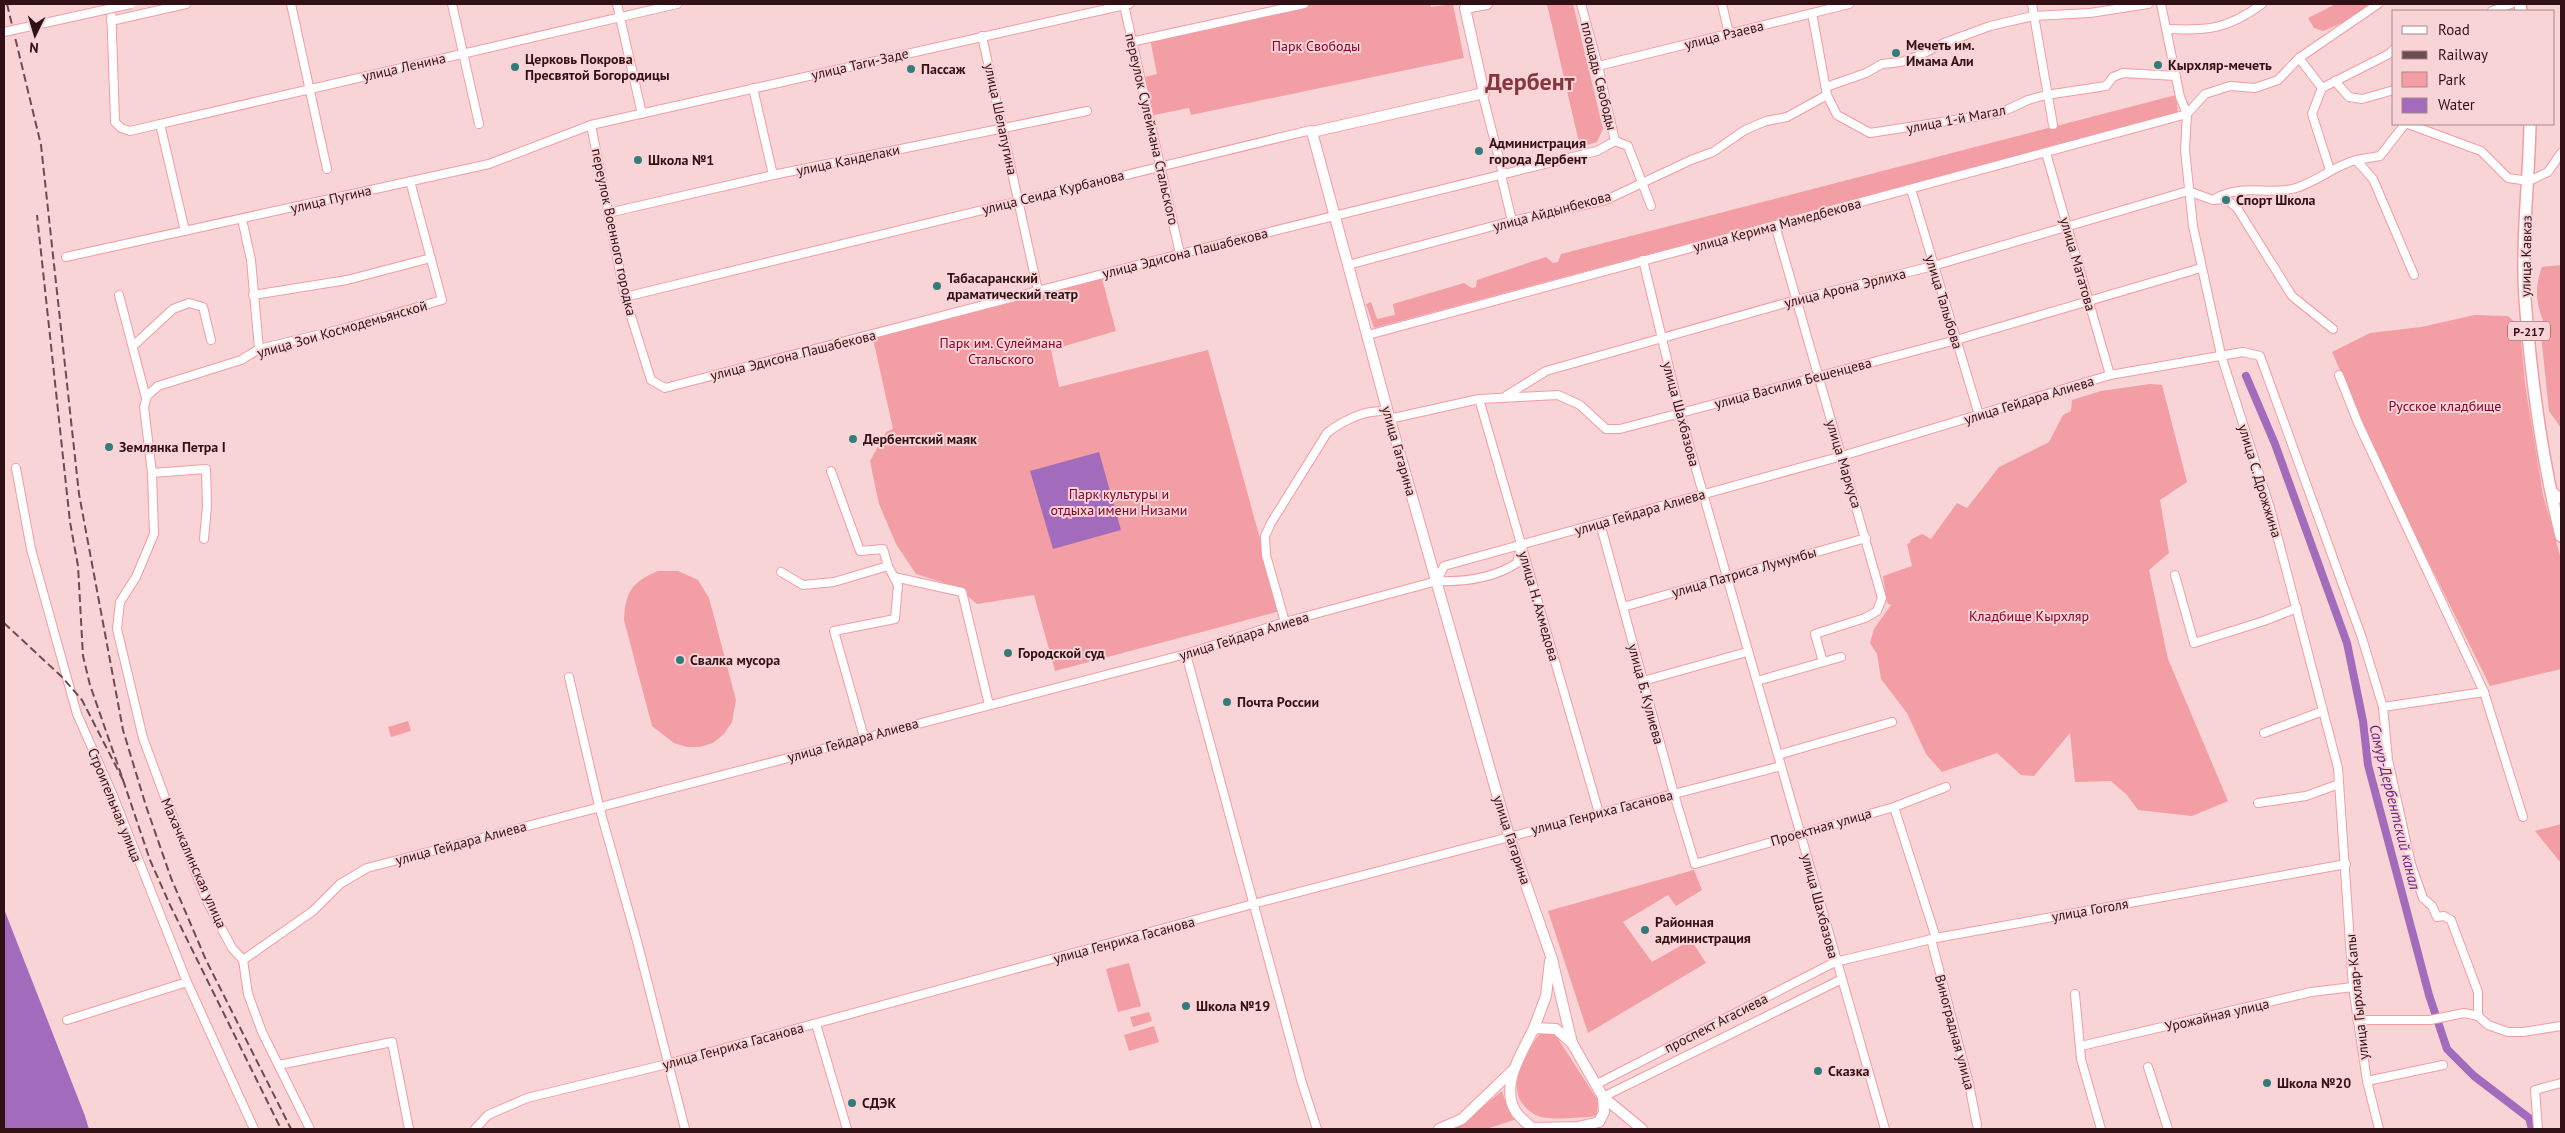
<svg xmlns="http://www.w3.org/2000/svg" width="2565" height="1133" viewBox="0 0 2565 1133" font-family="'PT Sans',sans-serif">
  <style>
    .green { fill: #f29ea4 }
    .water { fill: #a26bbb }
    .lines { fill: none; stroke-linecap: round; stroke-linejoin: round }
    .canal { stroke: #a26bbb; stroke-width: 8 }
    .minor-casing { stroke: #f39ca3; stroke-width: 10 }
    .major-casing { stroke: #f39ca3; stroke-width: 12 }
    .highway-casing { stroke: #f39ca3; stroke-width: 14 }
    .minor { stroke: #fff; stroke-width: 8 }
    .major { stroke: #fff; stroke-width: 10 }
    .highway { stroke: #fff; stroke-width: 11 }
    .rail { stroke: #6d4c4f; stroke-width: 2; stroke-dasharray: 8 4; stroke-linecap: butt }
    .minor-bridge-casing { stroke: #f39ca3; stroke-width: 10; stroke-linecap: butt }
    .minor-bridge { stroke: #fff; stroke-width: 8 }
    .poi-dot { fill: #337c7b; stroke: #f9d4d6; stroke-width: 2 }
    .labels { text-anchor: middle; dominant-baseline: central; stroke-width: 4; stroke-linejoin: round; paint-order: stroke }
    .shield { fill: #f9d4d6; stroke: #6d4c4f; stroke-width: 1 }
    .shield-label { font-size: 12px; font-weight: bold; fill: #311115 }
    .street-label { font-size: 14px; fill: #311115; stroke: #f9d4d6 }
    .poi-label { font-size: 14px; font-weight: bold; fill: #311115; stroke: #f9d4d6; text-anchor: start }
    .park-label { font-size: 14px; fill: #8a022c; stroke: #f9d4d6 }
    .water-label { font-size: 15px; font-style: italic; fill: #651f81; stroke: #f9d4d6 }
    .town-label { font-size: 24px; font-weight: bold; fill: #833741; stroke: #f9d4d6 }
  </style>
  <rect width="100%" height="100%" fill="#f9d4d6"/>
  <!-- green -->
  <g class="green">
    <polygon points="1314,4 1430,4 1431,7 1453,4 1464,58 1191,115 1189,108 1154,115 1145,77 1157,74 1150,39"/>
    <polygon points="1547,4 1573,4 1603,129 1597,142 1580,147"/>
    <polygon points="2336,4 2386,4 2323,31 2314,28 2308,18"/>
    <polygon points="2176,95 2178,112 1374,328 1366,304 1371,302 1377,319 1395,315 1393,304 1464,283 1472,288 1476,287 1477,280 1546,257 1553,263 1558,262 1561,254"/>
    <path d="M 2561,265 L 2561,428 L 2549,411 L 2541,335 L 2546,327 C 2536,307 2534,287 2542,267 Z"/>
    <polygon points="1101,275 1116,331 1051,350 1059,387 1208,350 1280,611 1055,671 1034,595 977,604 957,587 916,574 896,544 879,504 870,461 886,432 893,429 872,334"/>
    <polygon points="2475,315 2508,316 2520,327 2525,384 2543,495 2561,559 2561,669 2490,686 2390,484 2332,352 2370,333 2421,327"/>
    <polygon points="2150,384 2162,385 2187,482 2160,500 2169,553 2149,570 2168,659 2228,801 2192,816 2138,810 2127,795 2111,781 2075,782 2070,733 2034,776 2021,775 1997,753 1942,772 1926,754 1907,713 1881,679 1877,654 1870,643 1874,629 1891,605 1887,603 1883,576 1912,566 1907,544 1911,542 1910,540 1922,534 1931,539 1957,503 1967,508 1999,467 2049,442 2063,415 2071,411 2072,400 2101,391"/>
    <path d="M 658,571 L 678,571 L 698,580 L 709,598 L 736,700 L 732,722 L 724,734 L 713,743 L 700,747 L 687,747 L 674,743 L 652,726 L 624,620 C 625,592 632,582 658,571 Z"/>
    <polygon points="408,721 411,731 391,737 388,727"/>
    <polygon points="2561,824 2561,863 2535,831"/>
    <polygon points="1694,870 1702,890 1676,906 1668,895 1623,922 1652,962 1691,940 1706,963 1588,1033 1548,911"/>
    <polygon points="1129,963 1141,1006 1118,1012 1106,969"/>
    <polygon points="1149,1012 1152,1021 1133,1027 1130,1017"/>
    <polygon points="1154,1026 1159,1042 1129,1051 1124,1035"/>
    <path d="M 1546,1031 L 1555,1034 L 1593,1093 L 1599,1102 L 1596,1115 L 1591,1117 C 1577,1117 1545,1122 1534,1114 C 1508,1098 1516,1073 1529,1051 C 1533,1043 1537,1034 1546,1031 Z"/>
    <polygon points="1502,1091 1507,1107 1517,1119 1486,1129 1451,1129 1464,1122"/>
  </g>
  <!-- water -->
  <g class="water">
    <polygon points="1099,452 1121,530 1053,549 1030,471"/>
    <polygon points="4,909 85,1116 89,1129 4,1129"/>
  </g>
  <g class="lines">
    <!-- canal -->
    <polyline class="canal" points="2246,376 2275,444 2347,643 2363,721 2368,765 2429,995 2447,1049 2474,1076 2529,1118 2532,1129"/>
    <!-- minor casing -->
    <g class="minor-casing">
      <g id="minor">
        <polyline points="111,4 115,122 121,128 130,131 677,4"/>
        <polyline points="291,4 327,169"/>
        <polyline points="452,4 479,124"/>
        <polyline points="617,4 642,114"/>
        <polyline points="1581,4 1598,66 1615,141"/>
        <polyline points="1722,4 1729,34"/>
        <polyline points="2032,4 2053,125"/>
        <polyline points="2161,4 2180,97 2187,114 2185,150 2193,226 2221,355 2270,508 2338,768 2353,987 2367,1081 2379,1129"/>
        <polyline points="1124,5 1180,254"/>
        <polyline points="2492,11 2511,4"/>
        <polyline points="1812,13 1827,95 1837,115 1870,133 2000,113 2028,100 2046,95 2106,86 2113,77 2123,73 2176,76"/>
        <polyline points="111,21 186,4"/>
        <path d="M 2167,29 C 2208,31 2228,29 2262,4"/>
        <polyline points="982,36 1038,291"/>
        <polyline points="1131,42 1304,4"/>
        <polyline points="2299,58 2322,88"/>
        <polyline points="1598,66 1849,4"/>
        <polyline points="2335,81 2349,97 2362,99 2394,90"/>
        <polyline points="1826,87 1866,73 1882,64 1901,62 1918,56 1944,43 1990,26 2033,16 2090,13 2148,4"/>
        <polyline points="753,88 773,175"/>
        <polyline points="1482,92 1503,174"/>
        <polyline points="160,124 185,231"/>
        <polyline points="2408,124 2481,151 2508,178 2529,181 2548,172 2561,153"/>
        <polyline points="591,125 625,297 651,380 665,388 1180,254 1597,151 1615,141"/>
        <polyline points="1615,141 1628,146 1651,206"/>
        <polyline points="2046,153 2110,375"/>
        <polyline points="2356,160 2380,156 2405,124"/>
        <polyline points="2330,170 2312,114 2322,88 2389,54 2394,49"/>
        <polyline points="1501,175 1512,221"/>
        <polyline points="1911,189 1979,415"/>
        <path d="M 2216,198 C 2243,183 2270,196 2296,188 C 2318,181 2334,166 2356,160 L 2373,179 L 2414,275"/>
        <polyline points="608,213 773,175 1087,111"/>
        <polyline points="242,219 251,260 259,349"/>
        <polyline points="1775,225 1882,598 1877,611 1865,618 1815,634 1823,662"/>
        <polyline points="66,257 489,164 591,125 1129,4"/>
        <polyline points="1643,260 1680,413 1885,1129"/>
        <polyline points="1348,265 1512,221 1606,200 1691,160 1713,152 1745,130 1766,121 1787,117 1827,95"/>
        <polyline points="119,295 146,398"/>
        <polyline points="253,295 347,280 431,258"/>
        <polyline points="625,297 1311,130"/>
        <polyline points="1368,335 2187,114 2205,94 2230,86 2255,88 2278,80 2299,58 2378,4"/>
        <polyline points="133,346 173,309 189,303 203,307 211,340"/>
        <polyline points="2339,375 2358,423 2484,692 2523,817"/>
        <polyline points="1506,396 1546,371 1796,300 1933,266 2188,191 2213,200 2226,199 2237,208 2292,296 2333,329"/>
        <polyline points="1479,399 1599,813"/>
        <polyline points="1389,419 1479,399 1558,395 1580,405 1606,429 1620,429 1956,340 2201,268"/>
        <polyline points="16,468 31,549 77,714 112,793 187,982 254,1129"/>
        <polyline points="831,471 860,551 883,549 888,566"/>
        <polyline points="152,473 206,469 207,506 204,539"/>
        <polyline points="2550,488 2561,499"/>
        <polyline points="1600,523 1674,794 1695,864 1894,807 1946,787"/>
        <polyline points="781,572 803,585 834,582 888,566 898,585 895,619 834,631 864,737"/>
        <polyline points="2175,575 2194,643 2264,621 2297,608"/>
        <polyline points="894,577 962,592 989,705"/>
        <path d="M 1437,581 C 1464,582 1494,578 1517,563 L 1521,547"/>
        <polyline points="1623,607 1866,538"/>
        <path d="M 1285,622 L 1266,555 L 1265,536 L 1271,523 L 1327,433 C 1338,424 1357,414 1371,412 C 1377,411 1381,412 1387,409"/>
        <polyline points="1186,654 1302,1083 1317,1129"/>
        <polyline points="569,677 599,806 637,941 685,1129"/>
        <polyline points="1643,681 1747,652"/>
        <polyline points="1757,681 1841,657"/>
        <polyline points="2383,707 2484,692"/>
        <polyline points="2264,733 2323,711"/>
        <polyline points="1778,755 1892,722"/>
        <polyline points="2258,803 2306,796 2339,784"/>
        <polyline points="1894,807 1936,938"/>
        <polyline points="1931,939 1969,1084 1977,1125"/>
        <polyline points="243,960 313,911 340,884 367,868 1186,654 1285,622 1437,581 1444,566 1842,456 2110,375 2243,352 2260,356 2362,638 2383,707 2388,760 2411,864 2423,898 2432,906 2437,917 2444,916 2451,920 2478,992 2478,1016"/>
        <polyline points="2075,994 2081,1059 2101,1129"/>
        <polyline points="67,1020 187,982"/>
        <polyline points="2357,1020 2430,1020 2464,1013 2478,1016 2488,1025 2508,1032 2523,1032 2561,1026"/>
        <polyline points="816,1024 847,1129"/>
        <polyline points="2081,1046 2311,992 2353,987"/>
        <polyline points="279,1065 392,1042 409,1129"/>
        <polyline points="2148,1067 2168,1129"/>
        <polyline points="2367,1081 2443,1065"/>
        <polyline points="1597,1084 1835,962 1936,938 2346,864"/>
        <polyline points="1603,1097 1840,980"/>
        <polyline points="310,1129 262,1032 248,994 243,960 232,948 208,903 164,795 143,738 117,629 120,602 136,577 154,534 152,473 144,407 147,396 158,386 241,360 259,349 342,329 442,300 410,181"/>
        <polyline points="475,1129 488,1115 527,1098 667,1064 1253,904 1781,766"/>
        <polyline points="2538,1129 2535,1090 2561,1083"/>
      </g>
    </g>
    <!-- major casing -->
    <g class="major-casing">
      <g id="major">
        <polyline points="1487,4 1465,8 1484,93 1312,132 1387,409 1509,836 1552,959 1572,1043"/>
        <polyline points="1534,1028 1546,996 1550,961"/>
        <path d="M 1534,1028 L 1556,1029 L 1572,1043 L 1603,1097 L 1604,1112 L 1599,1122 L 1578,1127 L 1532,1128 C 1527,1123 1520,1118 1516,1112 C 1499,1086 1523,1051 1534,1028 Z"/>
        <polyline points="1603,1097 1642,1129"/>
        <polyline points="1439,1129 1462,1119 1513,1070"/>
      </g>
    </g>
    <!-- highway casing -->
    <g class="highway-casing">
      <g id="highway">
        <polyline points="2520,4 2521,11"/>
        <path d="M 2530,124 C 2529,181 2521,243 2525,299 C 2531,378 2542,460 2561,536"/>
      </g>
    </g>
    <!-- minor -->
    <use href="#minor" class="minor"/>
    <!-- major -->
    <use href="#major" class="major"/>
    <!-- highway -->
    <use href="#highway" class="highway"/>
    <!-- rail -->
    <g class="rail">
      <polyline points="7,4 41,145 79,494 123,730 146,806 171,878 206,960 291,1129"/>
      <polyline points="4,623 62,677 82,700 123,780 90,685 83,656 78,566 70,522 37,215"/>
      <polyline points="123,780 150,860 170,905 281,1129"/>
    </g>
    <!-- minor-bridge casing -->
    <g class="minor-bridge-casing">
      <polyline id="minor-bridge" points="4,32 131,4"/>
    </g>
    <!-- minor-bridge -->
    <use href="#minor-bridge" class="minor-bridge"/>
  </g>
  <!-- markers -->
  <g class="poi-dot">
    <circle cx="1896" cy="53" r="5"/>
    <circle cx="2158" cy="65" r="5"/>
    <circle cx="515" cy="67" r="5"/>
    <circle cx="911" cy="69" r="5"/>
    <circle cx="1479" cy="151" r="5"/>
    <circle cx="638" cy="160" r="5"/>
    <circle cx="2226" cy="200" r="5"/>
    <circle cx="937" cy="286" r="5"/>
    <circle cx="853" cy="439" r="5"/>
    <circle cx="109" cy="447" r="5"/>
    <circle cx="1008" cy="653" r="5"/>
    <circle cx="680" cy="660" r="5"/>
    <circle cx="1227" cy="702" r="5"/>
    <circle cx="1645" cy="930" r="5"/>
    <circle cx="1186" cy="1006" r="5"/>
    <circle cx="1818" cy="1071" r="5"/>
    <circle cx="2267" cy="1083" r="5"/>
    <circle cx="852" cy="1103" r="5"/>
  </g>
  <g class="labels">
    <!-- shield labels -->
    <rect class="shield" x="2508" y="321.5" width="42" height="19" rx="4"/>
    <g class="shield-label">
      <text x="2529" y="331">Р-217</text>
    </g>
    <!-- street labels -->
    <g class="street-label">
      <text transform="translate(1724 35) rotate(-14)">улица Рзаева</text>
      <text transform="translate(860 64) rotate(-13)">улица Таги-Заде</text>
      <text transform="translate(404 67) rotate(-13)">улица Ленина</text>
      <text transform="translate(1599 76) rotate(76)">площадь Свободы</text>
      <text transform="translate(1001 119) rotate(78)">улица Шелапугина</text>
      <text transform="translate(1956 119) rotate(-11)">улица 1-й Магал</text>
      <text transform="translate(1152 129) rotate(77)">переулок Сулеймана Стальского</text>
      <text transform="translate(848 160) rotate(-12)">улица Канделаки</text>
      <text transform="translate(1053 192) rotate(-14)">улица Сеида Курбанова</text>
      <text transform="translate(331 199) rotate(-13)">улица Пугина</text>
      <text transform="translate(1552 211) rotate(-15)">улица Айдынбекова</text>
      <text transform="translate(1777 225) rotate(-15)">улица Керима Мамедбекова</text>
      <text transform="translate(614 232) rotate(78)">переулок Военного городка</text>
      <text transform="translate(1185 253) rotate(-14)">улица Эдисона Пашабекова</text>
      <text transform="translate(2526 256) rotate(-89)">улица Кавказ</text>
      <text transform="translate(2078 264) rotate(74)">улица Мататова</text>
      <text transform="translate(1845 288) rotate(-14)">улица Арона Эрлиха</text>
      <text transform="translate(1944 302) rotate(73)">улица Талыбова</text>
      <text transform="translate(342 329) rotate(-16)">улица Зои Космодемьянской</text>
      <text transform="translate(793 355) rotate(-14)">улица Эдисона Пашабекова</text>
      <text transform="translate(1793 383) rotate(-15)">улица Василия Бешенцева</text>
      <text transform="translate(2029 400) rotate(-17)">улица Гейдара Алиева</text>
      <text transform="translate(1681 414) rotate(75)">улица Шахбазова</text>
      <text transform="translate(1399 451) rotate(74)">улица Гагарина</text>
      <text transform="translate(1844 464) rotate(73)">улица Маркуса</text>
      <text transform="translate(2260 481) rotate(73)">улица С. Дрожжина</text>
      <text transform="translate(1640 512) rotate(-16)">улица Гейдара Алиева</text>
      <text transform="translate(1744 572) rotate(-16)">улица Патриса Лумумбы</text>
      <text transform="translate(1539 606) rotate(74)">улица Н. Ахмедова</text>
      <text transform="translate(1244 636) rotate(-17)">улица Гейдара Алиева</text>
      <text transform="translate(1646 694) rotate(75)">улица Б. Кулиева</text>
      <text transform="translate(853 740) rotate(-15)">улица Гейдара Алиева</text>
      <text transform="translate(115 805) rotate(68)">Строительная улица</text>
      <text transform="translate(1602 812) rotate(-14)">улица Генриха Гасанова</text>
      <text transform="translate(1821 827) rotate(-16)">Проектная улица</text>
      <text transform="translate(1512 840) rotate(72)">улица Гагарина</text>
      <text transform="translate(461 843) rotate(-15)">улица Гейдара Алиева</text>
      <text transform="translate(194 863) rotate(66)">Махачкалинская улица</text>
      <text transform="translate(1820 906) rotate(75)">улица Шахбазова</text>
      <text transform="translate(2090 910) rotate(-10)">улица Гоголя</text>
      <text transform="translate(1124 940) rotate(-15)">улица Генриха Гасанова</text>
      <text transform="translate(2357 997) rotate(-96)">улица Гырхлар-Капы</text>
      <text transform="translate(2217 1015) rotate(-13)">Урожайная улица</text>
      <text transform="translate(1716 1023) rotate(-27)">проспект Агасиева</text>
      <text transform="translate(1955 1032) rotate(75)">Виноградная улица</text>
      <text transform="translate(733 1046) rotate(-15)">улица Генриха Гасанова</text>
    </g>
    <!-- poi labels -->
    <g class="poi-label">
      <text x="1906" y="45">Мечеть им.<tspan x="1906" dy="16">Имама Али</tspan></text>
      <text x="525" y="59">Церковь Покрова<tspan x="525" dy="16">Пресвятой Богородицы</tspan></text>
      <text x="2168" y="65">Кырхляр-мечеть</text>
      <text x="921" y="69">Пассаж</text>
      <text x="1489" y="143">Администрация<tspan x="1489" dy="16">города Дербент</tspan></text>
      <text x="648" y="160">Школа №1</text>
      <text x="2236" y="200">Спорт Школа</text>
      <text x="947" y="278">Табасаранский<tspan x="947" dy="16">драматический театр</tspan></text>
      <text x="863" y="439">Дербентский маяк</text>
      <text x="119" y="447">Землянка Петра I</text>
      <text x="1018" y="653">Городской суд</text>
      <text x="690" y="660">Свалка мусора</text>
      <text x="1237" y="702">Почта России</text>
      <text x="1655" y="922">Районная<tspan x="1655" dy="16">администрация</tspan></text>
      <text x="1196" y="1006">Школа №19</text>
      <text x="1828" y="1071">Сказка</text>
      <text x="2277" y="1083">Школа №20</text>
      <text x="862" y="1103">СДЭК</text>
    </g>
    <!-- park labels -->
    <g class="park-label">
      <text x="1316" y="46">Парк Свободы</text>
      <text x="1001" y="343">Парк им. Сулеймана<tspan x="1001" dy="16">Стальского</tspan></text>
      <text x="2445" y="406">Русское кладбище</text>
      <text x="1119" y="494">Парк культуры и<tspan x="1119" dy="16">отдыха имени Низами</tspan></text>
      <text x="2029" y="616">Кладбище Кырхляр</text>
    </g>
    <!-- water labels -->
    <g class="water-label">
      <text transform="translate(2395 807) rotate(76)">Самур-Дербентский канал</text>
    </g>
    <!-- town labels -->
    <g class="town-label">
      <text x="1530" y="81">Дербент</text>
    </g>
  </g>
  <!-- border -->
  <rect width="2565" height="1133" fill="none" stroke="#311115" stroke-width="10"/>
  <!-- legend -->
  <rect x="2392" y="10" width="162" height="115" fill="#f9d4d6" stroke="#a98689"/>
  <rect x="2402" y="26" width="25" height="8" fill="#ffffff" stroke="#a98689"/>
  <text x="2438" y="35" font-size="15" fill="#311115">Road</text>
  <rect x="2402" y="51" width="25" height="8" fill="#6d4c4f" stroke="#a98689"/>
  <text x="2438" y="60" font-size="15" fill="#311115">Railway</text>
  <rect x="2402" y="72" width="25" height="15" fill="#f29ea4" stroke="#a98689"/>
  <text x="2438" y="85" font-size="15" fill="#311115">Park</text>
  <rect x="2402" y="98" width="25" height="15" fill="#a26bbb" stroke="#a98689"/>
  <text x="2438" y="110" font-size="15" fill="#311115">Water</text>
  <!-- north arrow -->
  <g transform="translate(35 35) rotate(185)" stroke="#f9d4d6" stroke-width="4" paint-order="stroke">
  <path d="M0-4L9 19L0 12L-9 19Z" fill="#311115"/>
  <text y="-8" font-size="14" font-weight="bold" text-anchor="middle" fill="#311115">N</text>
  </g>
</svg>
